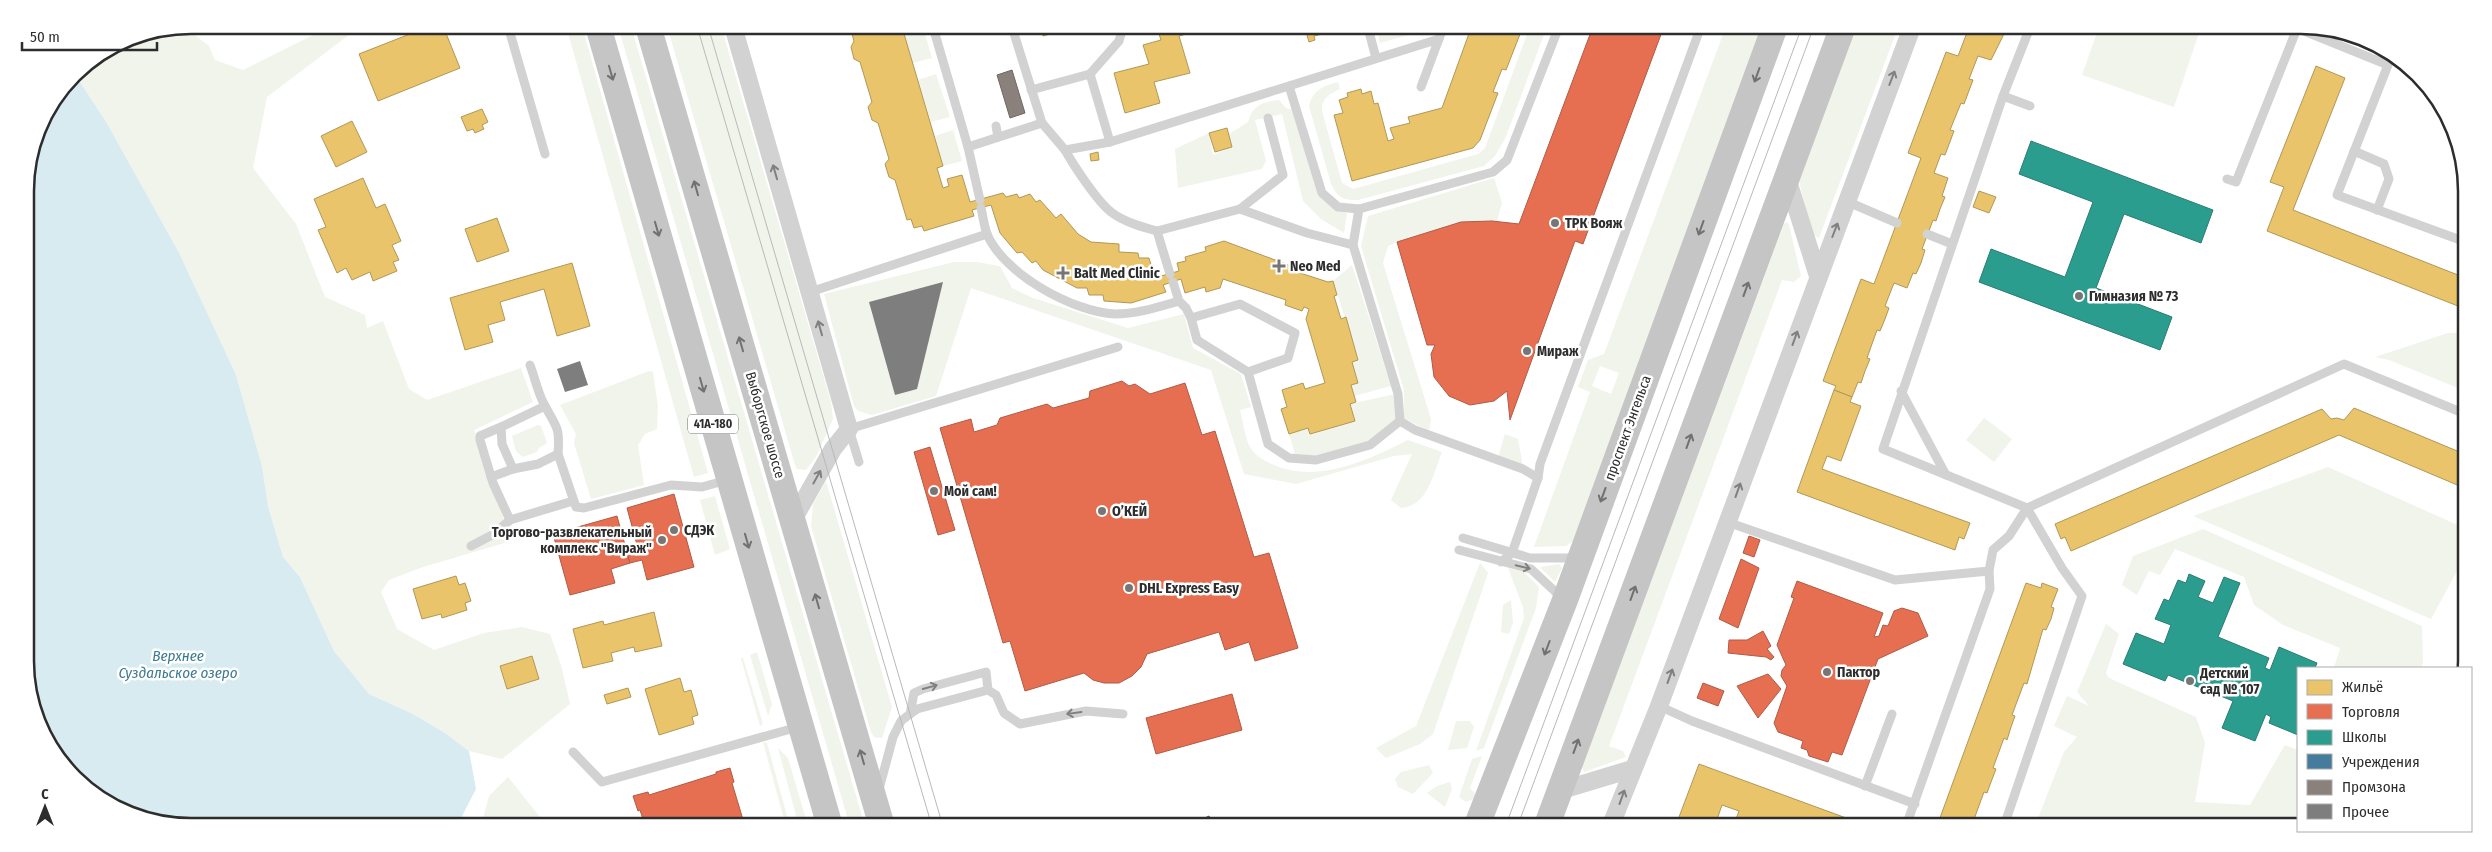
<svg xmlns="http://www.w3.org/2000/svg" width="2492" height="852" viewBox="0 0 2492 852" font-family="'Fira Sans Condensed',sans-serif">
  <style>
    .green { fill: #f1f4eb; fill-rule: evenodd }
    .water { fill: #d8ebf1 }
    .homes { fill: #e9c46a; stroke: #b19758 }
    .shops { fill: #e76f51; stroke: #af5b46 }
    .schools { fill: #2a9d8f; stroke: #2b7b72 }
    .public { fill: #457b9d; stroke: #3e647b }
    .industry { fill: #8a817c; stroke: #6e6864 }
    .building { fill: #7e7e7e }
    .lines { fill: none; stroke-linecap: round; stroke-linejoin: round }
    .service { stroke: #d2d2d2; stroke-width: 9 }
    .minor { stroke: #d2d2d2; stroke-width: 18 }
    .primary { stroke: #c5c5c5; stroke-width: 26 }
    .tram { stroke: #b9b9b9; stroke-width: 1 }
    .oneway { stroke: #717171 }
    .oneway2 { stroke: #808080 }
    .poi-dot { fill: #767676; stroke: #fff; stroke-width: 2 }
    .labels { text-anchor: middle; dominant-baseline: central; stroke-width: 5; stroke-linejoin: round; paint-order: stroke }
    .shield { fill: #fff; stroke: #6c6c6c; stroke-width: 1 }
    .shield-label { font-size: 12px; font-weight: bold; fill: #2d2d2d }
    .poi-label { font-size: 14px; font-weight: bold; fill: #2d2d2d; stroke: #fff; text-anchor: start }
    .street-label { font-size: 14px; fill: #2d2d2d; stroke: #fff }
    .water-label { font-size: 15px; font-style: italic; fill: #3c7a8f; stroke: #fff }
    .rim { fill: none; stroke: #2d2d2d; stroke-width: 2.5 }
  </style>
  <rect width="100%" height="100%" fill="#fff"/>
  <!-- green -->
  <g class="green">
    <polygon points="191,25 191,32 209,46 215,60 243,70 333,25 362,25 267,97 253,168 296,224 325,297 365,315 367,328 383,321 409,389 427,400 521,368 533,402 474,430 511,541 420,568 389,580 381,592 397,629 434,650 484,633 522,627 550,634 561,665 570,704 502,759 469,751 445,733 413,714 369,694 334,651 300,577 283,557 268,506 262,466 236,375 105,120 74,73 128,38"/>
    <polygon points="566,26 582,26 708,473 694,477"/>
    <polygon points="618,26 631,26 864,823 849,823"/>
    <polygon points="667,26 721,26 831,402 833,419 816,457 806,470 797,469 795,465"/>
    <polygon points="902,27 923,27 932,58 913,63"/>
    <polygon points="1393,28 1433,28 1380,43 1377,31"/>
    <path d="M 1529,29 L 1546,29 L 1505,139 L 1495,156 L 1484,166 L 1358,200 C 1343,200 1338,198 1331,184 L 1309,106 C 1313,90 1323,86 1338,82 L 1340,89 C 1329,94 1321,99 1322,111 L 1342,183 L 1353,189 L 1478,154 L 1485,148 Z"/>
    <path d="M 1725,29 L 1763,29 L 1573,541 L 1566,546 L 1534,547 L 1590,392 L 1578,387 L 1588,360 L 1604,354 ZM 1600,366 L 1619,373 L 1611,394 L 1592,386 Z"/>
    <polygon points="1855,29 1897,30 1819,238 1812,234 1799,181"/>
    <polygon points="2098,30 2200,30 2174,107 2082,75"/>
    <polygon points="936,74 950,117 931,122 918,80"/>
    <path d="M 1279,100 L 1286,108 L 1292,110 L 1319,197 L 1335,210 L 1347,213 L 1344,233 L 1321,219 L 1303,201 L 1282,114 L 1255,120 L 1266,161 L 1262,169 L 1178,188 L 1175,149 L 1209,133 L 1213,155 L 1232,147 L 1229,134 L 1248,122 C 1253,105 1262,102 1279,100 Z"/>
    <polygon points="953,130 962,161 943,166 935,136"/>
    <polygon points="1494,178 1502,203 1497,221 1461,222 1397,242 1388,246 1383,263 1431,419 1429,431 1404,418 1404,390 1361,246 1368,216"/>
    <polygon points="1787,222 1789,225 1801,276 1794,282 1782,280 1609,746 1623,751 1626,757 1584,772 1582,767 1784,224"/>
    <path d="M 954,262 L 977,262 L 1000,266 L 1012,288 L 1033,298 L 1128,328 L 1184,314 L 1193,348 L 1241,374 L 1251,407 L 1240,410 C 1243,421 1245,441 1252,450 C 1257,457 1267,462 1274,465 C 1318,484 1368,460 1408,440 L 1442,452 C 1433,474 1428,506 1401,508 L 1391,500 L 1412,454 L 1394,456 L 1296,484 L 1244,474 L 1211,370 L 971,288 L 936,396 L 872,415 L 858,411 L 854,406 L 824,294 Z"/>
    <polygon points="1352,265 1391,386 1354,396 1351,385 1352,362 1358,359 1333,281"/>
    <polygon points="2448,333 2463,333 2463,390 2389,360 2375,357"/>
    <polygon points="649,371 653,372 658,406 657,429 645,434 638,445 644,485 591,499 574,443 576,434 560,405"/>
    <polygon points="1395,394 1397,420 1369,442 1316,456 1295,454 1289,434 1308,428 1310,434 1354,421 1350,404"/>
    <polygon points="1984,418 2012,439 1994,462 1966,440"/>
    <polygon points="538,425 541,426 547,443 539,448 537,452 523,457 516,451 512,436"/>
    <polygon points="1505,434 1518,439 1523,467 1498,457"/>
    <polygon points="2328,467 2462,527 2462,562 2431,619 2193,516"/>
    <polygon points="826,481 892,707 882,738 874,737 871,732 811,526 813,504"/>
    <polygon points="715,496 730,549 715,555 700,500"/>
    <polygon points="2203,529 2422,626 2423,662 2421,668 2334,668 2340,648 2283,625 2254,605 2244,577 2175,549 2160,575 2149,571 2137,595 2122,585 2133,556"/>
    <polygon points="1480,563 1488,573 1433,734 1420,744 1386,758 1376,748 1416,726"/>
    <polygon points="1559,564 1562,568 1555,582 1540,567"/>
    <polygon points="1508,568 1524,572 1539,587 1536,608 1484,748 1476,751 1524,618 1523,607"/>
    <polygon points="1511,600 1513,623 1509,634 1501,632 1503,605"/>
    <polygon points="2106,624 2119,634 2106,673 2109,678 2196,717 2205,743 2195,802 2250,805 2285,745 2298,750 2298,827 2096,826 2082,821 2036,823 2064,752 2077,737 2054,726 2067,696 2089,706 2077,692"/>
    <polygon points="757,652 772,704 768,716 750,655"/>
    <polygon points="741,658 743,658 763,724 760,726"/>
    <polygon points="1456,721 1470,721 1474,727 1467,748 1448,750"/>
    <polygon points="763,742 767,743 789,823 785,823"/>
    <polygon points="778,748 788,758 807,823 798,823"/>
    <polygon points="1482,756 1470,788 1478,797 1466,802 1459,797 1472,759"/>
    <polygon points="1429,765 1433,773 1413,794 1398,787 1395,779 1401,772"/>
    <polygon points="508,777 544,822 482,822 489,796"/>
    <polygon points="1450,782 1452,789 1445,807 1427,793 1437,786"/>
  </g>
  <!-- water -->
  <polygon class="water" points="74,73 105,120 179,253 236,375 262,466 268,506 283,557 300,577 334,651 369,694 413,714 445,733 469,751 476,789 459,822 148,821 108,805 66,771 28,693 25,180 38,127"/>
  <!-- homes -->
  <g class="homes">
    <polygon points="412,26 443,26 460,68 378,101 359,54 415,32"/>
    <polygon points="850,27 902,27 943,166 937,168 943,188 949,186 947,179 962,175 970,202 1003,193 1006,197 1017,194 1019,198 1030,194 1036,202 1040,200 1056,218 1061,214 1078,234 1091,242 1119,244 1119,252 1138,253 1139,258 1149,258 1152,268 1159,270 1161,276 1179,271 1177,263 1186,261 1185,257 1206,251 1205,247 1224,241 1302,270 1300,273 1328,282 1333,281 1337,295 1334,296 1341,319 1346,317 1358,360 1352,362 1358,383 1351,385 1356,402 1350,404 1355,421 1310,434 1308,428 1289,434 1281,409 1287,407 1282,390 1303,383 1305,389 1325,383 1306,319 1309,309 1304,307 1302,311 1285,305 1286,300 1223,279 1220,288 1206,292 1205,287 1185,293 1181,279 1163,285 1166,292 1131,303 1104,301 1103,295 1089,295 1087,288 1077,288 1043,270 1036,261 1032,263 1022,252 1017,253 1000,233 991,205 972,210 974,216 924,231 922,226 914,228 911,219 907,220 895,180 889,177 885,164 889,159 878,123 872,120 868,107 872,102 860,62 854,59 851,47 854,41"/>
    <polygon points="1040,27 1074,27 1043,36"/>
    <polygon points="1157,28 1196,28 1197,31 1179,36 1190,73 1154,82 1160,103 1125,113 1114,73 1149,64 1143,45 1161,40"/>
    <polygon points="1305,28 1343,28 1343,29 1314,36 1315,40 1309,42"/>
    <polygon points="1471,28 1522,29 1506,70 1502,69 1493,92 1498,93 1480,140 1473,148 1352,181 1334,115 1343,113 1339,100 1348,97 1347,93 1361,89 1362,94 1371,91 1374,104 1378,103 1388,141 1394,139 1390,128 1410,123 1408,117 1442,108"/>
    <polygon points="1968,30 2006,30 1991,60 1978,56 1969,79 1973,80 1964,104 1961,103 1950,130 1954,131 1945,155 1941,154 1934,173 1948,178 1942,196 1945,197 1940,209 1936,221 1933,220 1922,249 1925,250 1921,263 1916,274 1913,273 1907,288 1894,283 1885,306 1889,308 1885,319 1880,331 1877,330 1867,358 1870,359 1865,371 1861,383 1858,382 1852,397 1834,390 1836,386 1823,381 1861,279 1874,284 1921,158 1908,153 1946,52 1958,56"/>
    <polygon points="2316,66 2345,78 2293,210 2463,277 2463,308 2267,231 2284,187 2270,182"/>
    <polygon points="482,109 488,122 482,125 484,129 475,133 473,129 467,131 461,117"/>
    <polygon points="352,121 367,152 336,167 321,136"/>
    <polygon points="1227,128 1232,147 1215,152 1209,133"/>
    <polygon points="1098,152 1099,160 1091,161 1090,154"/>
    <polygon points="363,178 376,208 385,204 401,241 392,245 399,260 393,262 397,271 373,281 370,272 352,280 346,268 337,273 318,230 326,227 314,199"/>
    <polygon points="1979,191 1996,197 1989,213 1973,207"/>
    <polygon points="497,218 509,251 477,262 465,229"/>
    <polygon points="572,263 590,326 557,336 544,289 500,302 505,320 488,325 493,342 465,350 450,298"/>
    <polygon points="1834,390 1852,397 1850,402 1861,406 1841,461 1827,456 1822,469 1970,523 1964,539 1959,537 1955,550 1797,492"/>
    <polygon points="2354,408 2462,453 2462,487 2339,435 2071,551 2065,537 2061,539 2055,524 2322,409 2331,419 2337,418 2344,420"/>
    <polygon points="456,576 459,585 465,583 471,601 465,603 467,610 442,618 441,614 422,619 413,589"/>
    <polygon points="2026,583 2041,588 2042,583 2058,589 2051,607 2054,608 2051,619 2046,630 2043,629 2027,684 2024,683 2012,715 2015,716 2011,727 2007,740 2004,738 1993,768 1996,769 1991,782 1987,793 1984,792 1973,822 1976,823 1975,826 1937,826"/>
    <polygon points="654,612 662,646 635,652 634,647 611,653 613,661 583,668 573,629 603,621 604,625"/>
    <polygon points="532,656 539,679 507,689 500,666"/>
    <polygon points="680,678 684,692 691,690 698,715 692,717 694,724 659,735 645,689"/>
    <polygon points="628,688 631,697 607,704 604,695"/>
    <polygon points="1699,764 1737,778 1868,826 1755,825 1736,819 1739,811 1722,805 1715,825 1676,825"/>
  </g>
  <!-- shops -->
  <g class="shops">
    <polygon points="1592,29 1663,29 1583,244 1575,241 1510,420 1507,391 1494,401 1470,405 1449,396 1434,377 1431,354 1435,345 1427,345 1397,242 1461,222 1492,221 1519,224"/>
    <polygon points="1122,381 1129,386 1135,384 1150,394 1185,383 1202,435 1215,431 1254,557 1269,553 1298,648 1255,661 1249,642 1225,650 1219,632 1147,654 1141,667 1132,676 1119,683 1104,683 1093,680 1084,673 1025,691 1010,641 1003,643 940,428 971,419 974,432 997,425 1000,418 1047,404 1053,408 1089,398 1090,391"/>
    <polygon points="930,447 955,530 938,535 914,452"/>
    <polygon points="674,494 694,567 647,580 642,560 630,563 627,555 639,552 627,508"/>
    <polygon points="617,516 630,563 611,569 615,583 570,595 553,534"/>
    <polygon points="1749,536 1760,540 1754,557 1743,553"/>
    <polygon points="1741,559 1759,568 1738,628 1719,619"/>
    <polygon points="1797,581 1883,613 1874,637 1879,636 1883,625 1888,626 1894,611 1902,608 1918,613 1928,636 1878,659 1842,755 1832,752 1828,762 1809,756 1807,750 1801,748 1803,741 1778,732 1774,723 1787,686 1781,676 1782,670 1786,665 1777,645 1794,598 1791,597"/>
    <polygon points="1763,631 1771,646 1767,649 1774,657 1771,660 1766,657 1728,653 1729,640 1747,640"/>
    <polygon points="1768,674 1781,689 1758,718 1737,686"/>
    <polygon points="1703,683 1724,691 1718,706 1697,698"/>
    <polygon points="1232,694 1242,730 1156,754 1146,718"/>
    <polygon points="730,768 734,782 732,783 744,823 631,822 643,819 640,810 638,811 633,796 648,792 649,795 716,774 716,772"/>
    <rect x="1365" y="818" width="11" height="6"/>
  </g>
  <!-- schools -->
  <g class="schools">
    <polygon points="2031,141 2213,210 2201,243 2124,214 2096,288 2172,317 2160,350 1979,282 1991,249 2065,277 2093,202 2019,174"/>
    <polygon points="2189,574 2205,581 2198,597 2213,603 2224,577 2240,583 2218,637 2269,658 2265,668 2270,670 2279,647 2317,663 2315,668 2298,668 2298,735 2269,723 2271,717 2266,714 2255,741 2222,728 2233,701 2168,675 2165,681 2123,664 2136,633 2164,644 2171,625 2155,619 2164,599 2169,601 2178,580 2186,583"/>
  </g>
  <!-- public -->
  <polygon class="public" points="1209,816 1213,824 1192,824"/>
  <!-- industry -->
  <polygon class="industry" points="1012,70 1025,113 1010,118 997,75"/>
  <!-- building -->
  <g class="building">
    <polygon points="943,282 917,389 895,395 869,302"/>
    <polygon points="580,361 588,385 565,392 557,369"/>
  </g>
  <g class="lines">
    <!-- service -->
    <g class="service">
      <polyline points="508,26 545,154"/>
      <polyline points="933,27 968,147 980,200"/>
      <polyline points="1012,27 1042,123 1065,150 1110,142 1439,39"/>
      <polyline points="1368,28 1376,58"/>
      <polyline points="2304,31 2388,65 2337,195 2463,241"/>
      <polyline points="1090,74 1110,142"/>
      <polyline points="1289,86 1322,193 1338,207 1359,209 1493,172 1507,160 1558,29"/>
      <polyline points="1421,87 1443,28"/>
      <polyline points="1031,90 1090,74 1119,41 1123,27"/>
      <polyline points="2003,96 2030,106"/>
      <polyline points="996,126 998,137"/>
      <polyline points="968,147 1042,123"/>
      <path d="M 1065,150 C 1074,166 1097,201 1111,212 C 1124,222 1142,227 1157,231 L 1240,209 L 1307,233 L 1353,245"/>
      <polyline points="2354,151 2384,164 2389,179 2377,210"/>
      <polyline points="2227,179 2236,182 2296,31"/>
      <polyline points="1846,201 1897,223"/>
      <path d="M 981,208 C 983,216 984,226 987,234 C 1004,274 1073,312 1115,314 C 1137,314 1158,307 1179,301"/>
      <polyline points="1240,209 1283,175 1268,118"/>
      <polyline points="1359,209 1353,245 1398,394 1400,421"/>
      <polyline points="1157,231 1170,274"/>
      <polyline points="1927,234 1952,244"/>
      <polyline points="1173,282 1179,301 1186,308 1191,318 1197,340 1248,372 1268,444 1289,458 1316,460 1370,445 1400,421"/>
      <polyline points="810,292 987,234"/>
      <polyline points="1191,318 1240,304 1295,333 1288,358 1248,372"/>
      <path d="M 530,365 C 535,378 538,394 545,406 C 557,428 560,427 558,454 L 538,464 L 513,469 L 502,444 L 501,427 L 545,406"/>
      <polyline points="1901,391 1946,475"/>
      <polyline points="1400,421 1415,430 1523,469 1538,478"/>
      <polyline points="501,427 480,436 480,440 493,483 510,520"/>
      <polyline points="558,454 576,507 584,508 671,485 702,487 727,480"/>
      <polyline points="859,462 849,429 1118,347"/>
      <polyline points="491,477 513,469"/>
      <polyline points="1727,522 1895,580 1989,571 1993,550 2009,536 2027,508 2344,364 2463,413"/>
      <polyline points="1463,538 1530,558 1577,558"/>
      <polyline points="471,546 494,534 510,520 573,501"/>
      <polyline points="1459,550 1531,569 1562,598"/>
      <polyline points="1501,562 1512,553 1538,478 1540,464 1700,29"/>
      <polyline points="1659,706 1692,721 1915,804"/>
      <polyline points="910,714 917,709 988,690"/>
      <polyline points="573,752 602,782 798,727"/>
      <polyline points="1865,786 1892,714"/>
      <polyline points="879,789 893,737 901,721 910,714 914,693 923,689 986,672 988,690 996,695 1004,713 1020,724 1086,711 1123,714"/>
      <polyline points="1906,826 1990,589 1989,571"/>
      <polyline points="2004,826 2082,596 2062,568 2027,508 1883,449 2003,96 2029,30"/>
    </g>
    <!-- minor -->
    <g class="minor">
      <polyline points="733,26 849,429 833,449 793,520"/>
      <polyline points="1787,178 1818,276"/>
      <polyline points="1559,791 1632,769"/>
      <polyline points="1611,825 1659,706 1911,30"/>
    </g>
    <!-- primary -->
    <g class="primary">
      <polyline points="598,26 829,823"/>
      <polyline points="648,26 881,823"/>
      <polyline points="1477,825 1565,600 1774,29"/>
      <polyline points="1547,825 1842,29"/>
    </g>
    <!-- tram -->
    <g class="tram">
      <polyline points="697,26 931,823"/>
      <polyline points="708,26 942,823"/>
      <polyline points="1506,825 1801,29"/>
      <polyline points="1518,825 1813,29"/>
    </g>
  </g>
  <!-- one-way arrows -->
  <defs><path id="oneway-shaft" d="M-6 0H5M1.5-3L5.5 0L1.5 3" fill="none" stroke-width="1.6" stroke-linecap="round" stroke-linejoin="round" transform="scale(1.25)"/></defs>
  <g class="oneway">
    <use href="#oneway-shaft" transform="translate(611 73) rotate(74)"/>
    <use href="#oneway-shaft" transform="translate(1757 75) rotate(110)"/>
    <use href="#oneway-shaft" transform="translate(696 188) rotate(-106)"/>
    <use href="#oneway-shaft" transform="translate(1701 228) rotate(110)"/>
    <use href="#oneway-shaft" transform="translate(657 229) rotate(74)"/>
    <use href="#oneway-shaft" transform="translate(1746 289) rotate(-70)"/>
    <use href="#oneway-shaft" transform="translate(741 344) rotate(-106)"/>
    <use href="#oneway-shaft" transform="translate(702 385) rotate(74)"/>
    <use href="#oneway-shaft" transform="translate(1689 441) rotate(-70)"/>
    <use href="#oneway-shaft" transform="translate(1603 495) rotate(110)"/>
    <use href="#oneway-shaft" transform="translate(747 541) rotate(74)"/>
    <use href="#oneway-shaft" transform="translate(1633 593) rotate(-70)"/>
    <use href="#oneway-shaft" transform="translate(817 601) rotate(-106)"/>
    <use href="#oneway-shaft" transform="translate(1547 648) rotate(111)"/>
    <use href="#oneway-shaft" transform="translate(1576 746) rotate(-70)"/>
    <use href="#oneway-shaft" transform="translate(862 757) rotate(-106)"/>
  </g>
  <g class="oneway2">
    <use href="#oneway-shaft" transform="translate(1892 78) rotate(-69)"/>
    <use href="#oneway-shaft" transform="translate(775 172) rotate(-106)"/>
    <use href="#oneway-shaft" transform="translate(1835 230) rotate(-69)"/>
    <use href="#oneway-shaft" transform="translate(820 328) rotate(-106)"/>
    <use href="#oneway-shaft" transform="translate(1795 338) rotate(-70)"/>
    <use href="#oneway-shaft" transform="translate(817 477) rotate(-61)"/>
    <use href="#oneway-shaft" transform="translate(1738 490) rotate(-70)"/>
    <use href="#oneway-shaft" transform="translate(1523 567) rotate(14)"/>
    <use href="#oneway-shaft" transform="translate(1670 676) rotate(-70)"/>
    <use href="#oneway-shaft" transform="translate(930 687) rotate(-15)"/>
    <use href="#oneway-shaft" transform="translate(1074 713) rotate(172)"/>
    <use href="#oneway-shaft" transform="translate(1622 797) rotate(-70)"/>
  </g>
  <!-- markers -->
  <g class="poi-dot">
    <circle cx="1555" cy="223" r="5"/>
    <path d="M1276.5 258.5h5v5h5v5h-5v5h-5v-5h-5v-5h5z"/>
    <path d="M1060.5 265.5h5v5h5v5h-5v5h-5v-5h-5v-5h5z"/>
    <circle cx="2079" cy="296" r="5"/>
    <circle cx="1527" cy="351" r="5"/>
    <circle cx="934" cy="491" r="5"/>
    <circle cx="1102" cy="511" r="5"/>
    <circle cx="674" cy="530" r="5"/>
    <circle cx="662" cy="540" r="5"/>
    <circle cx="1129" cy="588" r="5"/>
    <circle cx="1827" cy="672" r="5"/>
    <circle cx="2190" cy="681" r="5"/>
  </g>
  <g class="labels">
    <!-- shield labels -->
    <rect class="shield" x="688" y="414.5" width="50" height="19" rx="4"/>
    <g class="shield-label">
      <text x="713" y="424">41А-180</text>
    </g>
    <!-- poi labels -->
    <g class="poi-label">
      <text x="1565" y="223">ТРК Вояж</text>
      <text x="1290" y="266">Neo Med</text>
      <text x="1074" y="273">Balt Med Clinic</text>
      <text x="2089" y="296">Гимназия № 73</text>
      <text x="1537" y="351">Мираж</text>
      <text x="944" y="491">Мой сам!</text>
      <text x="1112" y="511">О’КЕЙ</text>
      <text x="684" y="530">СДЭК</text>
      <text x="652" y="532" text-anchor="end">Торгово-развлекательный<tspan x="652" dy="16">комплекс "Вираж"</tspan></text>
      <text x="1139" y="588">DHL Express Easy</text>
      <text x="1837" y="672">Пактор</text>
      <text x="2200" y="673">Детский<tspan x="2200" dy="16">сад № 107</tspan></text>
    </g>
    <!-- street labels -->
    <g class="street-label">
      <text transform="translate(765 425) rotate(74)">Выборгское шоссе</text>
      <text transform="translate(1628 428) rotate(-70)">проспект Энгельса</text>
    </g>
    <!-- water labels -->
    <g class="water-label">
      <text x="178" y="656">Верхнее<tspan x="178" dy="17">Суздальское озеро</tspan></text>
    </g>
  </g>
  <!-- crop -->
  <path d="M0 0H2492V852H0ZM191 34H2301A157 157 0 0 1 2458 191V661A157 157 0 0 1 2301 818H191A157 157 0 0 1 34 661V191A157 157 0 0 1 191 34Z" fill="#fff" fill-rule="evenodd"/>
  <path class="rim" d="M191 34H2301A157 157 0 0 1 2458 191V661A157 157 0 0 1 2301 818H191A157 157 0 0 1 34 661V191A157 157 0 0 1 191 34Z"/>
  <!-- legend -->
  <rect x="2297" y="667" width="175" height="165" fill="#ffffff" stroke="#ababab"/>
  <rect x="2307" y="680" width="25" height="15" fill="#e9c46a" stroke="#ababab"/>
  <text x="2342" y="692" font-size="15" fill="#2d2d2d">Жильё</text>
  <rect x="2307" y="704" width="25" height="15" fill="#e76f51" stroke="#ababab"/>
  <text x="2342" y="717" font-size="15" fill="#2d2d2d">Торговля</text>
  <rect x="2307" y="730" width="25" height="15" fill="#2a9d8f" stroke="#ababab"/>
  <text x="2342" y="742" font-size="15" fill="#2d2d2d">Школы</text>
  <rect x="2307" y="754" width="25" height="15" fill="#457b9d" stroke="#ababab"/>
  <text x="2342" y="767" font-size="15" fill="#2d2d2d">Учреждения</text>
  <rect x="2307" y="780" width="25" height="15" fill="#8a817c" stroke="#ababab"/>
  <text x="2342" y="792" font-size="15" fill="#2d2d2d">Промзона</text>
  <rect x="2307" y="804" width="25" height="15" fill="#7e7e7e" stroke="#ababab"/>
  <text x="2342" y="817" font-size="15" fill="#2d2d2d">Прочее</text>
  <!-- north arrow -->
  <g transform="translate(45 807)" stroke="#ffffff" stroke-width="4" paint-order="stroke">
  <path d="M0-4L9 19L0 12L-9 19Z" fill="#2d2d2d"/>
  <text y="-8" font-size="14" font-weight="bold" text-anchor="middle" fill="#2d2d2d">С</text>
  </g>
  <!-- scale -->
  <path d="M22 42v8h135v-8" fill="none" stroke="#2d2d2d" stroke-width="2.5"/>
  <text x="30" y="42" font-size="15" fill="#2d2d2d" stroke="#ffffff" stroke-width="4" paint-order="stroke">50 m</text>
</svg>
